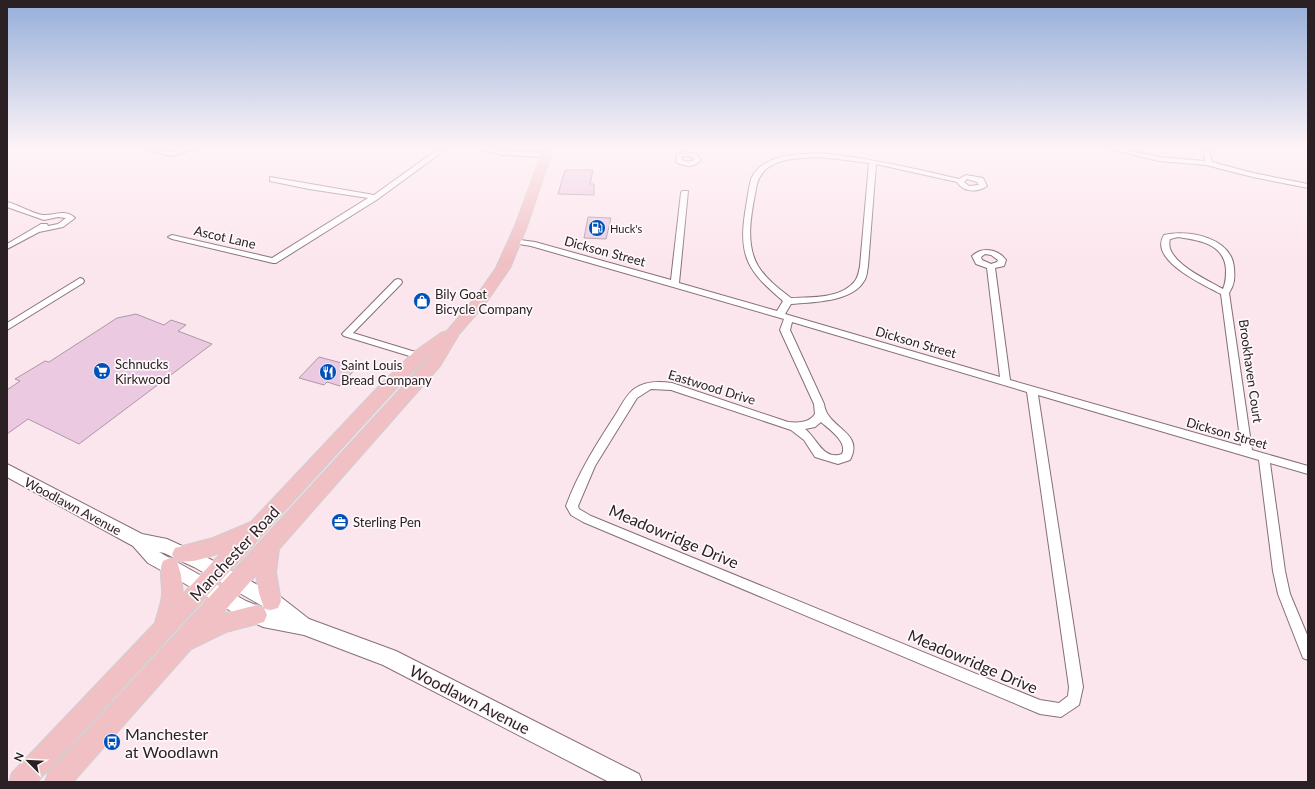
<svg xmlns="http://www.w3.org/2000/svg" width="1315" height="789" viewBox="0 0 1315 789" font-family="Lato,sans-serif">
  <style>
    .building { fill: #eac9e1; stroke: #ad98a7 }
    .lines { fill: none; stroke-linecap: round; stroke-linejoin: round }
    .street-casing { stroke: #876f77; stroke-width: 2 }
    .secondary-casing { stroke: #876f77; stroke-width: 2 }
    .primary-casing { stroke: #d0cecf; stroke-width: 2 }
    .street { fill: #fff; fill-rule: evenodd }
    .secondary { fill: #fff; fill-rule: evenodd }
    .primary { fill: #f1c0c4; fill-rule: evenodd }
    .labels { text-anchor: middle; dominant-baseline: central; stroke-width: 3.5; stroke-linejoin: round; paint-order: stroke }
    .far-poi-label { font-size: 11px; fill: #2b2125; stroke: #fef8fa; text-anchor: start }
    .street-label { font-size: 13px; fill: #2b2125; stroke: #fef8fa }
    .poi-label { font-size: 13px; fill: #2b2125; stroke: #fef8fa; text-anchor: start }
    .near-street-label { font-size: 16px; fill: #2b2125; stroke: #fef8fa }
    .near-poi-label { font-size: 16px; fill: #2b2125; stroke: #fef8fa; text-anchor: start }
  </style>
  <rect width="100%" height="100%" fill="#fce6ee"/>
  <!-- building -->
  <g class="building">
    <polygon points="565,170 593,170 590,184 594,184 594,195 558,194"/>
    <polygon points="588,217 611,218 606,239 584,238"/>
    <polygon points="136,314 164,325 171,320 186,325 178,331 212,344 79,444 28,419 7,434 7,390 20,381 15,379 45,361 49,362 117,318"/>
    <polygon points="319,357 357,367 340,386 327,382 324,385 299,378"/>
  </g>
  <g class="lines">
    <!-- street casing -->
    <g class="street-casing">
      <g id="street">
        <polygon points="145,149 158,149 171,152 184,149 196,149 171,156"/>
        <polygon points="438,149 446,149 378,199 276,263 273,263 172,239 168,237 172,235 272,258 368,198 309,189 270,181 270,177 374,195"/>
        <polygon points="479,149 546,153 549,155 546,157 503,155"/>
        <polygon points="1109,149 1122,149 1159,157 1205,161 1203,149 1209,149 1212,162 1253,173 1308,184 1308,188 1253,177 1206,165 1159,161"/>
        <path d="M 685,152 L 697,154 L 701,160 C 694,168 684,167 676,162 L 677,155 ZM 685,156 L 693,157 L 694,160 L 688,162 L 682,160 L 682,157 Z"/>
        <path d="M 821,153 C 868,158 913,168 959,179 L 966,175 L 983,178 L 987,186 C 978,193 963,192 957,182 L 876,164 L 868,266 C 867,271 867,277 864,281 C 852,302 813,302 791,304 L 785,314 L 1000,377 L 987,268 L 976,264 L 972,256 C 982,246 998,249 1006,260 L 1004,266 L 995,268 L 1010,380 L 1241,446 L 1221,294 C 1204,285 1148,260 1164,235 C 1189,229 1233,238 1234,269 C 1235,279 1234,285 1229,293 L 1252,450 L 1308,466 L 1308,474 L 1270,463 L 1285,571 L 1290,594 L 1308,637 L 1308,660 L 1303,658 L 1278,594 L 1273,571 L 1259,460 L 1038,395 L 1083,687 L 1079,705 L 1061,717 L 1040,714 L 583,522 L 571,515 L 566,506 C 578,473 597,443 616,414 C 621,406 626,395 634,389 C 645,381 659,381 672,383 L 788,422 C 798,423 809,423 815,414 L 814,404 L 780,330 L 784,319 L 531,246 L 513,243 L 513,239 L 535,242 L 671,280 L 681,193 L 682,191 L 688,191 L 679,283 L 777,311 L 783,301 C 750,273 738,258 745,213 C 747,202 748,191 751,179 C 762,154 798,154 821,153 ZM 821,157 L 869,163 L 860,266 C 859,271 858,277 855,281 C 841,299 811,297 791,298 C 779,289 766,279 758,266 C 744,242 752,210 757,184 C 764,157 799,158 821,157 ZM 967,179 L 977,182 L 979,185 L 969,186 L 964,182 ZM 1178,237 C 1199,240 1225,244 1226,270 C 1226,277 1226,282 1223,289 C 1208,280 1163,261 1170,239 ZM 985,254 L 991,255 L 998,260 L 997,262 L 991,264 L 982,260 L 981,257 ZM 792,322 L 1027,392 L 1069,687 L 1068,696 L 1059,703 L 1040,700 L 591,516 L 579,509 L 578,506 L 595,466 L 637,398 L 651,389 L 671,390 L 791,430 L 804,440 L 815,457 L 838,464 L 850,460 C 865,431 827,429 824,404 L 790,330 ZM 821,422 C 829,429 848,442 842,454 C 823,461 817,438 805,429 L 815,427 Z"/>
        <path d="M 7,202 C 17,204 37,216 45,215 C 56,215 66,209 75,218 L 63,227 L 39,232 L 7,249 L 7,244 L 41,224 L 47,224 L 48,226 L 58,224 L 66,218 L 58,217 L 44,220 L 7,207 Z"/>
        <polygon points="80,278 83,279 84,281 83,283 7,330 7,323"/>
        <polygon points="398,279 401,280 402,282 401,284 353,333 422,354 424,356 422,358 416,358 344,336 342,334 395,280"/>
      </g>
    </g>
    <!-- secondary casing -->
    <g class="secondary-casing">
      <path id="secondary" d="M 7,464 L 142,534 L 167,539 L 206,557 L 282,598 L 309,619 L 396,651 L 639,774 L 642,782 L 609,782 L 383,665 L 304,635 L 263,627 L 234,613 L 182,582 L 148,563 L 133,546 L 7,477 ZM 159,552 L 164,553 L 194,567 L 271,611 L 246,601 Z"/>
    </g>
    <!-- primary casing -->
    <g class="primary-casing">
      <path id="primary" d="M 543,149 L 553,149 L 527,226 L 510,268 L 485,304 L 459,334 L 440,366 L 279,549 L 276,573 L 281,601 L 278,608 L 271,610 L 264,608 L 259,593 L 256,575 L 222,614 L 257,605 L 264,608 L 267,615 L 264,622 L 226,632 L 191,649 L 73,782 L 45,782 L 48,773 L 433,353 L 424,360 L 394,391 L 37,782 L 9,782 L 12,773 L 155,623 C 157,614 161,605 162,595 C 163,584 158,571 163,561 L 170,558 L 177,561 L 181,575 L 183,594 L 222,552 C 208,557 190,565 175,560 L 172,554 L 175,548 L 213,538 L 251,522 L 382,383 L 414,352 L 441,333 L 447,331 L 475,298 L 496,268 L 515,226 Z"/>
    </g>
    <!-- street -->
    <use href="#street" class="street"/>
    <!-- secondary -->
    <use href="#secondary" class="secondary"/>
    <!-- primary -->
    <use href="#primary" class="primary"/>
  </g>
  <!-- sky -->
  <linearGradient id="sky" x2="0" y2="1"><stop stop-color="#95aed9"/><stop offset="0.57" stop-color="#fef4f7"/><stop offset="1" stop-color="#fef4f7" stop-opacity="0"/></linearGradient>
  <rect width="1315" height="260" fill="url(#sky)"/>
  <!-- icons -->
  <defs>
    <g id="fuel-disc" transform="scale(0.9)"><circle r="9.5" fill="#0050b9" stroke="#fef8fa"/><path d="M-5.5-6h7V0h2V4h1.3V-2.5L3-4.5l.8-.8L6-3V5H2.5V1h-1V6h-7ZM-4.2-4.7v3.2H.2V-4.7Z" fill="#fff"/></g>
    <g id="shop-disc" transform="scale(0.9)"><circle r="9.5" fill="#0050b9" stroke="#fef8fa"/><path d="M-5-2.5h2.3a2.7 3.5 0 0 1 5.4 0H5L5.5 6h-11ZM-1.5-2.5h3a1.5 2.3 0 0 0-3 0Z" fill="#fff"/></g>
    <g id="supermarket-disc" transform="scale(0.9)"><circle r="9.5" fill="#0050b9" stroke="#fef8fa"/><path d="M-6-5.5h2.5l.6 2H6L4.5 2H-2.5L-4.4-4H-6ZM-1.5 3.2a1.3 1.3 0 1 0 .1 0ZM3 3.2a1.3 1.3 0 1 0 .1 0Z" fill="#fff"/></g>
    <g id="restaurant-disc" transform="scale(0.9)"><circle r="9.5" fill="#0050b9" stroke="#fef8fa"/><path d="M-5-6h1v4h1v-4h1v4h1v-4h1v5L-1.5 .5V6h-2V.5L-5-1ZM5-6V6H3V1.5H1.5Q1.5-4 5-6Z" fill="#fff"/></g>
    <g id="office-disc" transform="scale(0.9)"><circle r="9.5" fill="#0050b9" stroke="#fef8fa"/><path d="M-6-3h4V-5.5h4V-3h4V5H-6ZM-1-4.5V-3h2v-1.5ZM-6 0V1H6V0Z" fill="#fff"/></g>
    <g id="bus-disc" transform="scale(0.9)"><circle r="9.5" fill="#0050b9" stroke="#fef8fa"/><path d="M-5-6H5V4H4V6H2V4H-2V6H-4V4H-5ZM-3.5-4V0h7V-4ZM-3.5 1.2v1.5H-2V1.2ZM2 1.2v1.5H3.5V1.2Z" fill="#fff"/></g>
  </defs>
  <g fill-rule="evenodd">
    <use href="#fuel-disc" x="597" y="228"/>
    <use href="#shop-disc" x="422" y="301"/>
    <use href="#supermarket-disc" x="102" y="371"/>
    <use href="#restaurant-disc" x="328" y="372"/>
    <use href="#office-disc" x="340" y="522"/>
    <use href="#bus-disc" x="112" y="742"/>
  </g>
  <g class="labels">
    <!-- far-poi labels -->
    <g class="far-poi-label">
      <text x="610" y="228">Huck's</text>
    </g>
    <!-- street labels -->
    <g class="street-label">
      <text transform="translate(225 237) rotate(13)">Ascot Lane</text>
      <text transform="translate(605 251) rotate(15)">Dickson Street</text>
      <text transform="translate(916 342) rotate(16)">Dickson Street</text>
      <text transform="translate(1251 371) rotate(82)">Brookhaven Court</text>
      <text transform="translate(712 387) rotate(17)">Eastwood Drive</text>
      <text transform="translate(1227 433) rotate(16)">Dickson Street</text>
      <text transform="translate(73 506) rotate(28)">Woodlawn Avenue</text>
    </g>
    <!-- poi labels -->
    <g class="poi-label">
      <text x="435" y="294">Bily Goat<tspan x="435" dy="15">Bicycle Company</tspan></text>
      <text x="115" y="364">Schnucks<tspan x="115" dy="15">Kirkwood</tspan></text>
      <text x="341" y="365">Saint Louis<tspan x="341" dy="15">Bread Company</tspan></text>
      <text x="353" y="522">Sterling Pen</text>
    </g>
    <!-- near-street labels -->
    <g class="near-street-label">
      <text transform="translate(674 536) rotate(23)">Meadowridge Drive</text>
      <text transform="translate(234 553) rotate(-47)">Manchester Road</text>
      <text transform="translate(973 661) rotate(23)">Meadowridge Drive</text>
      <text transform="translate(470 699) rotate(27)">Woodlawn Avenue</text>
    </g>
    <!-- near-poi labels -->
    <g class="near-poi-label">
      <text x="125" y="733">Manchester<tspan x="125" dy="18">at Woodlawn</tspan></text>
    </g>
  </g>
  <!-- border -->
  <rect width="1315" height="789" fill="none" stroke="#2b2125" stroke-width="16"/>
  <!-- north arrow -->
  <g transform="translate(28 761) rotate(294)" stroke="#fef8fa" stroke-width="3" paint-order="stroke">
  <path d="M0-3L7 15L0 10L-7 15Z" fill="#2b2125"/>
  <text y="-6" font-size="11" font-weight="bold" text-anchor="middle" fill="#2b2125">N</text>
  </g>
</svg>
